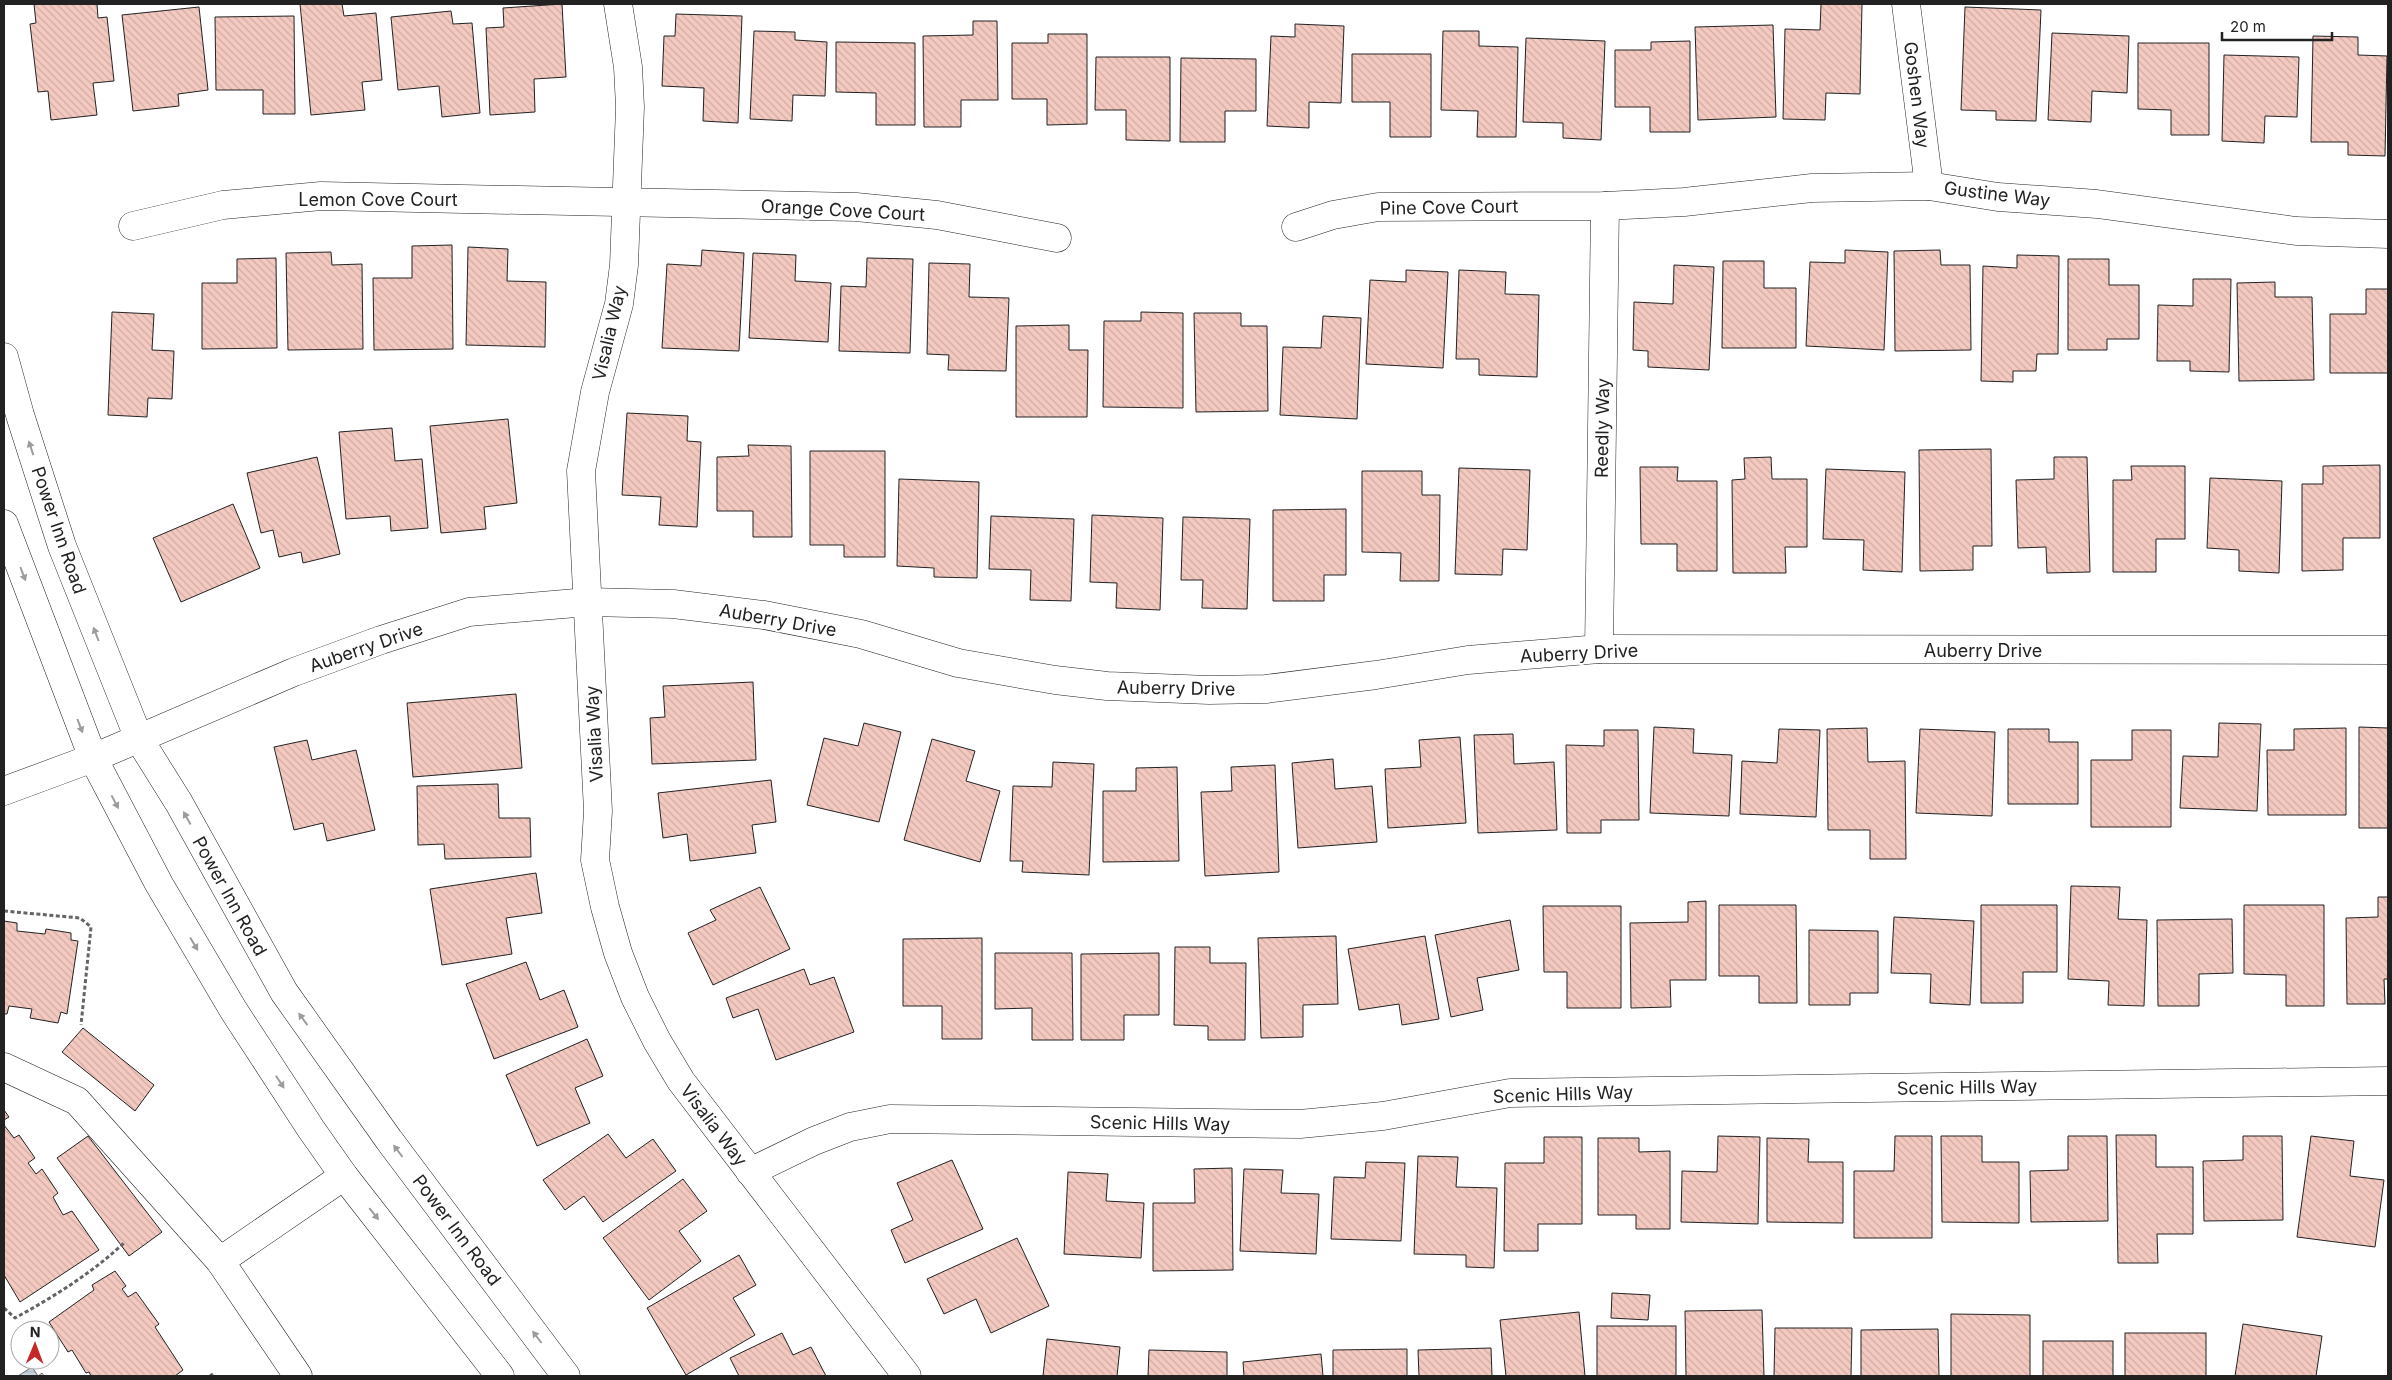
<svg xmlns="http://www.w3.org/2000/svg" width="2392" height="1380" viewBox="0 0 2392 1380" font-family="Inter,sans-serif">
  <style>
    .water { fill: url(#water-rules); stroke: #6f6f6f }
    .building { fill: url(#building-back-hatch); stroke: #222 }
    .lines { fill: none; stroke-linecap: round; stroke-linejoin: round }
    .minor-casing { stroke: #222; stroke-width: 29 }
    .major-casing { stroke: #222; stroke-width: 29 }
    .path { stroke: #646464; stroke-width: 3; stroke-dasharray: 4 2.5; stroke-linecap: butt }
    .minor { stroke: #fff; stroke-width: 28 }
    .major { stroke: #fff; stroke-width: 28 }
    .oneway { fill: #9c9c9c }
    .labels { text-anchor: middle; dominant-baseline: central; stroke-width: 4; stroke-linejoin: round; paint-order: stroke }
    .street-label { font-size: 18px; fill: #222; stroke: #fff }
  </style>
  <defs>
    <pattern id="water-rules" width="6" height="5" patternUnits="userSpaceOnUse" patternTransform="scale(1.25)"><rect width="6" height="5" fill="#c7d3dd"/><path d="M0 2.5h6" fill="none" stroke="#abb5bd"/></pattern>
    <pattern id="building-back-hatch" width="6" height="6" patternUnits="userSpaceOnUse" patternTransform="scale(1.25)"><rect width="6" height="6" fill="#f3c9c0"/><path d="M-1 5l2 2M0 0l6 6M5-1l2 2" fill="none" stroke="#d0aca5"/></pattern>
  </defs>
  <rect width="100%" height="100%" fill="#fff"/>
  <!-- water -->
  <polygon class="water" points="32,1367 38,1376 42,1373 44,1376 18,1376"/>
  <!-- building -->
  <g class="building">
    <polygon points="34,4 97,4 98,18 107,17 114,81 93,83 97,115 51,120 48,91 38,92 30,24 36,23"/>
    <polygon points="300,4 342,4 344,16 376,13 382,80 362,82 365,110 311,115"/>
    <polygon points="562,4 566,77 534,79 535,112 490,115 486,28 504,27 503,8"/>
    <polygon points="1821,4 1862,4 1860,94 1826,93 1825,120 1783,119 1785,29 1820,30"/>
    <polygon points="199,7 208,90 178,94 179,106 133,111 122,15"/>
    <polygon points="1965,7 2041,10 2036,121 1996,120 1996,111 1961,110"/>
    <polygon points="451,11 453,24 472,23 480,113 442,117 439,86 398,90 391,17"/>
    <polygon points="676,14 742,16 738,123 703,121 704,88 662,86 664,36 675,36"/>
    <polygon points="294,16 295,114 263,114 263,90 216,90 215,17"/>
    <polygon points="973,21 997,21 998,100 961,100 961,127 924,127 923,36 973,35"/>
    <polygon points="1295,24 1344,26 1341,103 1309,102 1309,128 1267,126 1271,36 1295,37"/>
    <polygon points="1773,25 1776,117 1698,120 1695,27"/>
    <polygon points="754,31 795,32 795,40 827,42 825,96 793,95 792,121 750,119"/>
    <polygon points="1443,31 1479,31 1479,46 1518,47 1516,137 1477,137 1478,111 1441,110"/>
    <polygon points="2052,33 2129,36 2127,93 2092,91 2091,122 2048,120"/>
    <polygon points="1048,34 1087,34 1087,124 1047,125 1047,99 1012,99 1012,43 1048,43"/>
    <polygon points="2313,36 2358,37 2358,55 2387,56 2385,156 2348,155 2348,142 2311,142"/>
    <polygon points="1526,38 1605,41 1601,140 1563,138 1563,123 1523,122"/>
    <polygon points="1690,41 1690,132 1650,132 1650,107 1615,107 1615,50 1651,50 1651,42"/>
    <polygon points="836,42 915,43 915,125 876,125 876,93 836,92"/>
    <polygon points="2138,43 2209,43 2209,135 2171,135 2171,110 2138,109"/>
    <polygon points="1352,54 1431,54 1431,137 1390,137 1390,102 1352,102"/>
    <polygon points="2224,55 2299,57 2297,117 2265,116 2264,143 2222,141"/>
    <polygon points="1096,57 1170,57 1170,141 1126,140 1126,110 1095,110"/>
    <polygon points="1181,58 1256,59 1256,111 1225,111 1225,142 1180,142"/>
    <polygon points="452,245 453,349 374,350 373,278 412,278 412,246"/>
    <polygon points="468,247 508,249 507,281 546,282 545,347 466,345"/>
    <polygon points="702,250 744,253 739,351 662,348 667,264 701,266"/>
    <polygon points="1845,250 1888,252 1884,350 1806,346 1810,262 1845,263"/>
    <polygon points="1940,250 1941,265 1970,265 1971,350 1895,351 1894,251"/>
    <polygon points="331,252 332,265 362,264 363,349 288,350 286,253"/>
    <polygon points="753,253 796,255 795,281 831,283 828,342 749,338"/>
    <polygon points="2017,255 2059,256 2058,354 2037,354 2036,371 2013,371 2013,382 1981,381 1983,266 2017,268"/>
    <polygon points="276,258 277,348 202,349 202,283 237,283 237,259"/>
    <polygon points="867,258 913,259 910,353 839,351 841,286 866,287"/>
    <polygon points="2068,259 2109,259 2109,285 2139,285 2139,339 2107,339 2107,350 2068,350"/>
    <polygon points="1723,261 1764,261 1764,288 1796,288 1796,348 1722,348"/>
    <polygon points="929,263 970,264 969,297 1009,298 1006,371 948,370 949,355 927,354"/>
    <polygon points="1674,265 1714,267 1709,370 1648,367 1648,351 1633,350 1634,302 1673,304"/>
    <polygon points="1406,270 1448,272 1443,368 1366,364 1370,280 1406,282"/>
    <polygon points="1459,270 1506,272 1505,294 1539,295 1537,377 1479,375 1479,359 1456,359"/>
    <polygon points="2193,279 2231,279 2229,372 2190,371 2190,361 2157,361 2158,305 2193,306"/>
    <polygon points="2275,282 2275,297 2312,297 2314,380 2239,381 2237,283"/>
    <polygon points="2366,289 2388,289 2388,373 2330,373 2330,314 2366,314"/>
    <polygon points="112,312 154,314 152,350 174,351 172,399 148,398 147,417 108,415"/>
    <polygon points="1141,312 1183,313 1183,408 1103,407 1104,321 1141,321"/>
    <polygon points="1194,313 1241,313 1241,326 1267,326 1268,411 1196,412"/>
    <polygon points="1323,316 1361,318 1357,419 1280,415 1283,347 1321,348"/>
    <polygon points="1069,325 1069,350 1088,350 1087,417 1016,417 1016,326"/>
    <polygon points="627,413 688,416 687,441 701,442 697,527 659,525 661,497 622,495"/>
    <polygon points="508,419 517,503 484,507 486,529 441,533 430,426"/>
    <polygon points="392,428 395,461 422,459 428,528 391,531 390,516 346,519 339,432"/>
    <polygon points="748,445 791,446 792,537 753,537 753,511 717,511 717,457 749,456"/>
    <polygon points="1991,449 1992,546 1973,546 1973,570 1920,571 1919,450"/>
    <polygon points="810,451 885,451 885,557 844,557 844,545 810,545"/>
    <polygon points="317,457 340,554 303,563 301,552 279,557 273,530 261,533 247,473"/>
    <polygon points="1771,457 1772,479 1807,479 1807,547 1785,547 1786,573 1733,573 1732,480 1745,479 1744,458"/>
    <polygon points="2054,457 2087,457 2090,572 2047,573 2046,547 2018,548 2016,480 2054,479"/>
    <polygon points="2380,465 2380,538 2343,538 2343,570 2302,571 2302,484 2323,484 2323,466"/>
    <polygon points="2131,466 2185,466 2185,539 2156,539 2156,572 2113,572 2113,480 2132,480"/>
    <polygon points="1640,467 1678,467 1677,481 1717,481 1717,571 1677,571 1677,544 1641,544"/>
    <polygon points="1459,468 1530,470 1527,550 1503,549 1502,575 1455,574"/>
    <polygon points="1826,469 1905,472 1902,572 1863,570 1864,540 1823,539"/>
    <polygon points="1362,471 1422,471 1422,495 1440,495 1439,581 1400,581 1401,553 1362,552"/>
    <polygon points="2210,478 2282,481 2279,573 2239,571 2239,550 2207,548"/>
    <polygon points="899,479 979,482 977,578 934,577 934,568 897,566"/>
    <polygon points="233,504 260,568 181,602 153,538"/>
    <polygon points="1346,509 1346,575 1324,575 1324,601 1273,601 1273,510"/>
    <polygon points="1092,515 1163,518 1160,610 1116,608 1117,583 1090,582"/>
    <polygon points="991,516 1074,519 1071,601 1030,600 1031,570 989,569"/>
    <polygon points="1183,517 1250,519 1247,609 1202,608 1203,580 1181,580"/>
    <polygon points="753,682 756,760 652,764 650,718 665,717 663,686"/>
    <polygon points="516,694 522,768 413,777 407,703"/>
    <polygon points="864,723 901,732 879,822 807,805 824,738 858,746"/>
    <polygon points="2219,723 2261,724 2257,811 2180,808 2183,756 2218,757"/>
    <polygon points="1654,727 1694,729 1693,753 1732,755 1729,816 1650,813"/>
    <polygon points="2359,727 2388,728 2388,828 2359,828"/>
    <polygon points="1867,728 1868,762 1905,761 1906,859 1870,859 1870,830 1828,830 1827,729"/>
    <polygon points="2346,728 2346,815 2268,815 2267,750 2294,750 2294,729"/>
    <polygon points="1779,729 1820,730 1816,817 1740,814 1742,761 1777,763"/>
    <polygon points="1920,729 1995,732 1992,816 1916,813"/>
    <polygon points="2008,729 2049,729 2049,742 2078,742 2078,804 2008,804"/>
    <polygon points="1604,730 1638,730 1639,820 1601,820 1601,833 1567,833 1566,745 1604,746"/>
    <polygon points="2132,730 2171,730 2171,827 2091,827 2091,760 2132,760"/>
    <polygon points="1513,734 1514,764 1554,762 1557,830 1478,833 1474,735"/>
    <polygon points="1460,737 1466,823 1388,828 1385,769 1421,767 1419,740"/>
    <polygon points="932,739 975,751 966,781 1000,791 980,862 904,840"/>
    <polygon points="307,740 312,760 356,750 375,830 327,841 323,823 294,830 274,747"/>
    <polygon points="1333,759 1335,789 1372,786 1377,842 1298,848 1292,763"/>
    <polygon points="1053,762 1094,764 1089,875 1022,872 1023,861 1010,861 1013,786 1052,787"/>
    <polygon points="1275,765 1279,872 1205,876 1201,792 1232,791 1231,767"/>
    <polygon points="1177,767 1179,861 1103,862 1103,791 1136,791 1136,768"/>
    <polygon points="771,780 776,822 752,825 756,853 690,861 687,834 663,838 658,793"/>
    <polygon points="498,784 499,818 530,818 531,857 445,859 444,844 418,845 417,786"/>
    <polygon points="536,873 542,913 506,918 512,954 442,965 430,889"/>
    <polygon points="2071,886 2120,887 2118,919 2147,920 2144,1006 2108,1005 2109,981 2068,979"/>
    <polygon points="760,887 790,949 713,985 688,933 716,920 710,910"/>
    <polygon points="2378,897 2388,897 2388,979 2384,979 2385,1004 2347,1004 2346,918 2378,917"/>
    <polygon points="1706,901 1706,980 1670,980 1671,1007 1631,1008 1630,923 1688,922 1688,902"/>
    <polygon points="1719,905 1796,905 1797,1003 1759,1003 1759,976 1719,976"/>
    <polygon points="1981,905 2057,905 2057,972 2023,972 2023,1003 1981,1003"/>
    <polygon points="2244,905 2324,905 2324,1006 2286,1006 2286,975 2244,974"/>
    <polygon points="1543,906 1621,906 1621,1008 1567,1008 1567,972 1544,972"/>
    <polygon points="1894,917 1974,921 1970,1005 1930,1003 1931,974 1891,973"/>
    <polygon points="2232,919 2233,973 2199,974 2199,1006 2158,1006 2157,920"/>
    <polygon points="1510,920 1519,970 1477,978 1483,1010 1451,1017 1435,935"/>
    <polygon points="4,921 17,923 17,931 45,934 46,929 71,933 71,940 78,941 67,1014 61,1012 58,1023 30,1018 32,1009 9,1006 7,1014 4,1014"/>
    <polygon points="1809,930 1878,931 1878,993 1850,993 1850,1005 1809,1005"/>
    <polygon points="1336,936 1338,1004 1303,1005 1303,1037 1261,1038 1258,938"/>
    <polygon points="1425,936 1439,1019 1402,1025 1399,1004 1359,1010 1348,949"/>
    <polygon points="982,938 982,1039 942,1039 942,1006 903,1006 903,939"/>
    <polygon points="1175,947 1210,947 1210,963 1246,963 1245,1040 1208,1040 1208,1026 1174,1025"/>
    <polygon points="995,953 1072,953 1073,1040 1032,1040 1032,1008 995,1009"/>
    <polygon points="1159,953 1159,1015 1124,1015 1124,1040 1081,1040 1081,954"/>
    <polygon points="526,962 540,1000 564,990 578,1027 494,1059 466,984"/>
    <polygon points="804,969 810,985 834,977 854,1032 776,1060 758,1009 733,1018 726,998"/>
    <polygon points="83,1028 154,1085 135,1111 62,1052"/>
    <polygon points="587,1039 603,1076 575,1088 590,1123 537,1146 506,1075"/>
    <polygon points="4,1110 9,1117 4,1120"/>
    <polygon points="4,1125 14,1138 19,1135 35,1158 28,1163 36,1174 42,1169 58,1193 53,1197 63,1215 72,1211 99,1250 20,1302 4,1275"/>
    <polygon points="608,1134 626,1158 653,1139 676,1171 603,1222 584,1196 565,1210 543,1180"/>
    <polygon points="2116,1135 2156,1135 2156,1167 2193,1167 2193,1234 2157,1234 2158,1263 2118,1263"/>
    <polygon points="88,1136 162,1232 129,1256 57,1158"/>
    <polygon points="1718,1136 1760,1137 1758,1224 1681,1222 1682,1171 1717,1172"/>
    <polygon points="1895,1136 1932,1136 1932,1238 1854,1238 1854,1171 1894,1171"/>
    <polygon points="1941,1136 1982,1136 1982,1162 2019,1162 2019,1223 1942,1222"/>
    <polygon points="2068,1136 2107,1136 2108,1221 2031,1222 2030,1171 2068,1170"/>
    <polygon points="2243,1136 2282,1136 2283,1220 2204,1221 2203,1161 2243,1160"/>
    <polygon points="2311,1136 2354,1141 2350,1176 2384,1180 2375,1247 2297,1237"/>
    <polygon points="1544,1137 1582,1137 1582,1224 1538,1224 1538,1251 1504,1251 1505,1163 1544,1163"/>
    <polygon points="1598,1138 1639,1138 1639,1152 1670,1151 1670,1229 1636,1229 1636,1215 1598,1215"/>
    <polygon points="1767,1138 1809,1139 1808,1162 1843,1162 1843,1223 1767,1222"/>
    <polygon points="1418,1156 1458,1157 1456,1187 1497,1188 1494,1268 1466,1267 1466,1255 1414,1254"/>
    <polygon points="952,1160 983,1229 905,1263 891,1230 913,1220 897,1183"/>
    <polygon points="1366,1162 1405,1163 1401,1241 1331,1239 1334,1177 1365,1178"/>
    <polygon points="1232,1168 1233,1270 1153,1271 1153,1203 1195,1203 1194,1169"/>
    <polygon points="1244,1169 1283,1170 1281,1193 1319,1194 1316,1254 1240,1251"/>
    <polygon points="1068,1172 1108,1174 1106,1201 1144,1203 1141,1258 1064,1254"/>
    <polygon points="683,1179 707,1211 679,1231 701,1261 649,1300 603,1238"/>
    <polygon points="1017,1238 1049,1306 991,1333 976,1299 944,1314 927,1279"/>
    <polygon points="739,1255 756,1285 733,1298 755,1335 686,1375 647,1308"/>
    <polygon points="115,1271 126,1286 122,1289 128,1297 136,1292 159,1324 155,1327 183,1370 175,1376 91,1376 89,1372 86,1373 72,1350 68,1352 49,1322 94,1290 92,1285"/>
    <polygon points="1612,1293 1650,1295 1648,1320 1611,1318"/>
    <polygon points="1762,1310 1764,1376 1686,1376 1685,1311"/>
    <polygon points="1579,1312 1585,1376 1506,1376 1500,1320"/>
    <polygon points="1951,1314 2030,1315 2030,1376 1951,1376"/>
    <polygon points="2243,1324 2322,1336 2316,1376 2235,1376"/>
    <rect x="1597" y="1326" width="79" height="50"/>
    <polygon points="1775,1328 1852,1328 1851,1376 1774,1376"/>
    <polygon points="1938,1329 1939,1376 1861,1376 1861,1330"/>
    <polygon points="782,1333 793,1355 811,1347 826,1376 739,1376 730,1358"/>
    <rect x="2125" y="1333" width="81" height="43"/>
    <polygon points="1047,1339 1120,1347 1117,1376 1043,1376"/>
    <rect x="2043" y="1341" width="70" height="35"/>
    <polygon points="1491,1348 1492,1376 1419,1376 1418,1350"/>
    <polygon points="1407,1349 1407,1376 1333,1376 1333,1350"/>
    <polygon points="1149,1350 1227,1352 1227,1376 1148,1376"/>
    <polygon points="1321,1354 1323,1376 1244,1376 1243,1362"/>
  </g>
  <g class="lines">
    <!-- minor casing -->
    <g class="minor-casing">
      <g id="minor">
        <polyline points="618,4 628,67 630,107 624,265 619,304 595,392 581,471 598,811 595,860 605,907 618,953 635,997 657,1041 681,1081 907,1376"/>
        <polyline points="1906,4 1929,186"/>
        <polyline points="133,226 223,205 321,196 856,207 937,215 1057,238"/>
        <polyline points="1296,227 1333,215 1378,207 1605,206 1684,202 1812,188 1929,186 1998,197 2097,204 2296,231 2388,234"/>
        <polyline points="1599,649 1605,206"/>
        <polyline points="4,791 93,758 294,672 381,640 469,612 588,602 673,604 764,615 861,634 958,663 1055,680 1107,686 1209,690 1266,689 1376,675 1468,660 1599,649 2388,650"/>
        <polyline points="4,1067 77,1101 220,1261 298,1376"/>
        <polyline points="750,1172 814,1141 850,1127 890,1119 1300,1124 1383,1116 1510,1093 2388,1081"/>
        <polyline points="220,1261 344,1176"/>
      </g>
    </g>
    <!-- major casing -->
    <g class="major-casing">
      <g id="major">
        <polyline points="4,357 20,415 62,546 139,739 179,803 284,992 389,1140 566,1376"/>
        <polyline points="4,524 93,758 159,884 234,1011 311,1129 344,1176 500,1376"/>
      </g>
    </g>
    <!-- path -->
    <g class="path">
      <polyline points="4,911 80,918 91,927 81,1025"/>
      <path d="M 4,1308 L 15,1318 C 55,1296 92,1273 125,1242"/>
      <polyline points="210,1376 213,1374"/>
    </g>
    <!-- minor -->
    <use href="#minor" class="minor"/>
    <!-- major -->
    <use href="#major" class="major"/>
  </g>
  <!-- one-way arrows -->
  <defs><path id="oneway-solid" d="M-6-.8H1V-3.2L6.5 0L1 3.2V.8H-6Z" transform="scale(1.25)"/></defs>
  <g class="oneway">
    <use href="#oneway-solid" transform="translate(31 448) rotate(-108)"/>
    <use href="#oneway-solid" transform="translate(23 574) rotate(69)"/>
    <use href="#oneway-solid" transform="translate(96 634) rotate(-111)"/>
    <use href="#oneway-solid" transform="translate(80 726) rotate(69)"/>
    <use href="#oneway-solid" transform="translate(115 802) rotate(62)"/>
    <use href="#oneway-solid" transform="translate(187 818) rotate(-119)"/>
    <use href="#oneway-solid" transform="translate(194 944) rotate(59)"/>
    <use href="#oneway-solid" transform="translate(303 1019) rotate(-126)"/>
    <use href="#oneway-solid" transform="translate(280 1082) rotate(57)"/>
    <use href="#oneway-solid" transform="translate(398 1151) rotate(-127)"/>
    <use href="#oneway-solid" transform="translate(374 1214) rotate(51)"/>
    <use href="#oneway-solid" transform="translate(537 1337) rotate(-127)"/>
  </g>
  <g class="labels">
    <!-- street labels -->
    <g class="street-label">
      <text transform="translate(1917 95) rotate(83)">Goshen Way</text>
      <text transform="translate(1997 194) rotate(7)">Gustine Way</text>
      <text x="378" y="199">Lemon Cove Court</text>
      <text transform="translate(1449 207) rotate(-1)">Pine Cove Court</text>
      <text transform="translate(843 210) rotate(3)">Orange Cove Court</text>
      <text transform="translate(609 333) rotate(-77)">Visalia Way</text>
      <text transform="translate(1602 428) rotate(-89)">Reedly Way</text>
      <text transform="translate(59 530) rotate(71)">Power Inn Road</text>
      <text transform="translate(778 620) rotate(10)">Auberry Drive</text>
      <text transform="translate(366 647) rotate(-19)">Auberry Drive</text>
      <text x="1983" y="650">Auberry Drive</text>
      <text transform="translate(1579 653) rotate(-3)">Auberry Drive</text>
      <text transform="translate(1176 688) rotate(1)">Auberry Drive</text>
      <text transform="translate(594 734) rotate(-93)">Visalia Way</text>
      <text transform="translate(230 896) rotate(61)">Power Inn Road</text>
      <text transform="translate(1967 1087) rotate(-1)">Scenic Hills Way</text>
      <text transform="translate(1563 1094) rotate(-2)">Scenic Hills Way</text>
      <text transform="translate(1160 1123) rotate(1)">Scenic Hills Way</text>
      <text transform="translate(714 1125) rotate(53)">Visalia Way</text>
      <text transform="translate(457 1230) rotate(53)">Power Inn Road</text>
    </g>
  </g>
  <!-- border -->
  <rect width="2392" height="1380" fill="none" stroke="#222222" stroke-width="10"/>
  <!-- north arrow -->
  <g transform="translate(35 1345) rotate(1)"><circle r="24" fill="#ffffff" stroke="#a7a7a7"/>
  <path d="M0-4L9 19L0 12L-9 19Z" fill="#c62828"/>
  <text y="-8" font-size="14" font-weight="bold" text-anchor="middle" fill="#222222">N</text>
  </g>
  <!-- scale -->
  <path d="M2222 32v8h110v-8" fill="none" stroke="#222222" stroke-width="2.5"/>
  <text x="2230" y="32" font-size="15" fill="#222222" stroke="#ffffff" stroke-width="4" paint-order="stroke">20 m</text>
</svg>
